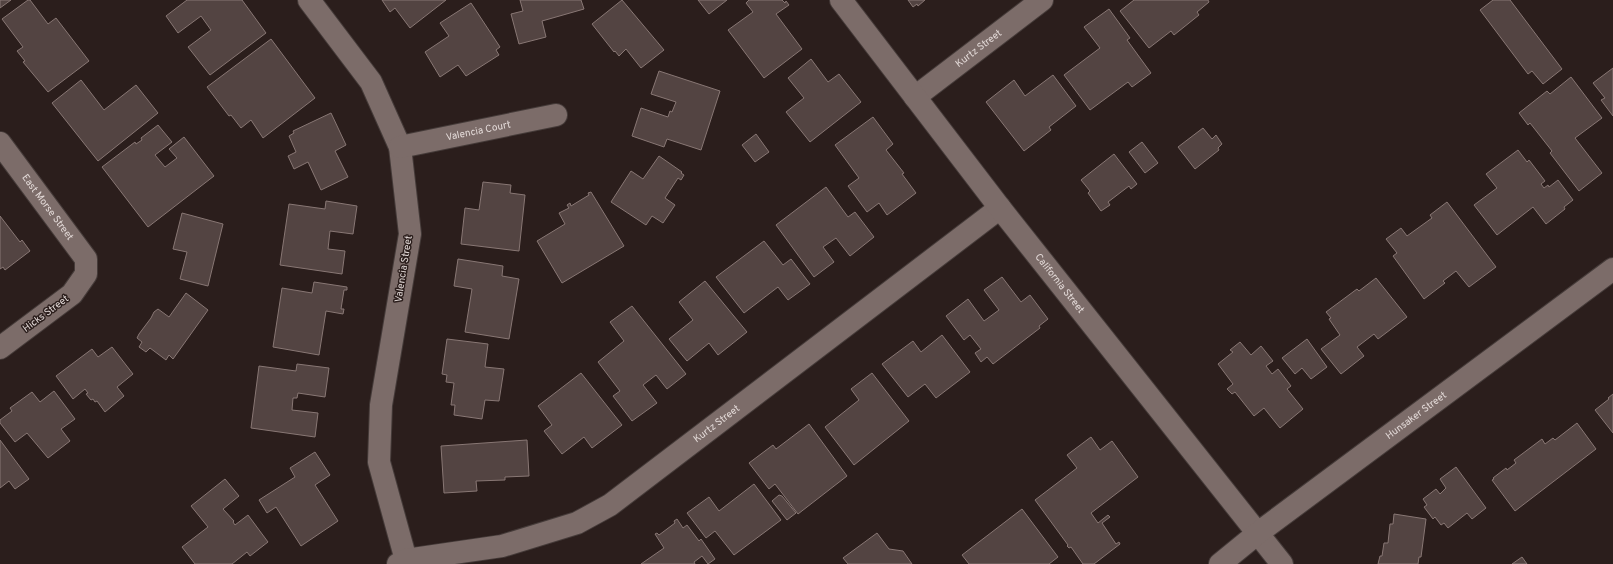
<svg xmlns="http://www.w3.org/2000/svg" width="1613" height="564" viewBox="0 0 1613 564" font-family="Overpass,sans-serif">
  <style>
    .building { fill: #534442; stroke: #887774 }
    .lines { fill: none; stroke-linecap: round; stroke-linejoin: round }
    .minor-casing { stroke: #453b39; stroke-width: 24 }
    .secondary-casing { stroke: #453b39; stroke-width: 24 }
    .minor { stroke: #7c6c69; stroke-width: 22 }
    .secondary { stroke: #7c6c69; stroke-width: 22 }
    .labels { text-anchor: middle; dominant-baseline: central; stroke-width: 3; stroke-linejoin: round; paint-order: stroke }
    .street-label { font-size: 10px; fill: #e4dbd9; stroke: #2b1e1c }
  </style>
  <rect width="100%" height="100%" fill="#2b1e1c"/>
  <!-- building -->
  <g class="building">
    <polygon points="0,0 11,0 0,8"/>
    <polygon points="28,0 30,0 48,24 56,18 89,61 48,92 23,62 25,61 17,51 23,47 2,19"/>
    <polygon points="187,0 242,0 266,33 210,75 188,47 211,30 201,16 178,33 166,16"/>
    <polygon points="382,0 446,0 410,28 395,8 390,12"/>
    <polygon points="520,0 581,0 584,9 542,21 546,37 519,44 511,14 523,11"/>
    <polygon points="622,0 664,50 641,68 626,49 619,56 615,51 614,52 592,24"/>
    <polygon points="698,0 727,0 709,14"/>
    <polygon points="749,0 782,0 785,3 786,1 789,5 776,14 802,49 764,78 728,30 753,12 746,3"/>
    <polygon points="908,0 925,0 918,6 917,4 913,7"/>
    <polygon points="1134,0 1208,0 1209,2 1197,12 1199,15 1174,35 1171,31 1149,48 1120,11"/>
    <polygon points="1493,0 1510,0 1562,69 1543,84 1532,71 1528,74 1480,10"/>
    <polygon points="471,3 500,47 496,50 499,55 466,76 458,65 440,77 425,52 449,36 440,23"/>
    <polygon points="1109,9 1130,38 1127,40 1151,73 1132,87 1128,82 1090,110 1064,75 1100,48 1084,27"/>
    <polygon points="271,39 315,98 263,138 251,120 241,128 231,115 229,116 207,87"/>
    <polygon points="811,59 828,82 839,74 861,102 810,142 786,112 804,98 788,78"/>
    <polygon points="1613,68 1613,116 1601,100 1605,98 1593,83"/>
    <polygon points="659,71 720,91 701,150 667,139 664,147 632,136 641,108 668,117 670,111 672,112 676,102 651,94"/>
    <polygon points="1053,75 1076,106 1049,127 1051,130 1024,151 986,102 1014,80 1025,96"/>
    <polygon points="1571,77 1602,118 1575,138 1602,173 1579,191 1550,153 1552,151 1530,123 1528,125 1519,113 1547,91 1550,94"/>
    <polygon points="81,80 104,110 136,85 158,113 98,161 52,103"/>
    <polygon points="331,113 346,145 335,151 348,177 321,190 308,162 294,169 288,156 296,152 289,136 294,133 293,131"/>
    <polygon points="873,117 893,144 886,150 904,173 902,174 916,193 887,215 879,203 867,212 848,186 859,178 835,145"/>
    <polygon points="158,125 172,142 155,155 165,167 177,158 169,149 184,137 214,176 148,227 102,167 135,142 136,144 142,140 141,138"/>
    <polygon points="1203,128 1212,139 1216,135 1222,144 1218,148 1219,150 1195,169 1178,147"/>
    <polygon points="756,134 769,152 755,162 742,145"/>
    <polygon points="1142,142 1158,163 1145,173 1129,152"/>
    <polygon points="1518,150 1527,162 1529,160 1545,181 1541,184 1544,188 1548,185 1549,187 1558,180 1573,200 1564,207 1565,209 1546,224 1533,207 1497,235 1474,205 1497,188 1486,174"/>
    <polygon points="1114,154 1137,184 1131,189 1129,186 1108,202 1110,205 1101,211 1088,193 1090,191 1081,180"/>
    <polygon points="659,156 682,172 681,173 684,175 681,180 678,178 665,198 675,205 663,223 652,216 646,225 611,202 631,171 643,179"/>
    <polygon points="483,182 511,185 510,193 525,195 519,251 461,244 465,208 479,210"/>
    <polygon points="826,187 848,217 855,212 874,237 850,256 836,238 823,247 834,262 814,277 776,225"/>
    <polygon points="591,192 624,246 562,283 537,241 565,224 559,213 569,208 567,205 570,203 571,206 589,195 588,193"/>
    <polygon points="326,201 357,206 353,234 330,231 328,249 345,251 342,274 280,265 289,204 325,209"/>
    <polygon points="1447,202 1496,267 1469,287 1456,271 1443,281 1445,283 1424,299 1393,256 1397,253 1386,239 1401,228 1407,236 1432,218 1430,215"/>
    <polygon points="182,213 223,224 208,286 180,279 187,252 173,249"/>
    <polygon points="0,216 20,242 22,240 30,251 5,270 3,267 0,269"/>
    <polygon points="764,241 783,265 791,259 810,284 788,300 778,287 744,313 716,277"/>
    <polygon points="458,259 503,266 502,276 519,279 509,339 465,332 472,289 454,286"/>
    <polygon points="1002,277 1021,302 1030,295 1048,319 1039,326 1040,328 993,364 987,357 981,362 975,353 981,349 970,335 964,340 946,316 968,299 984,321 999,310 984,290"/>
    <polygon points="1376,278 1407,317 1378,339 1374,334 1357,347 1364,356 1341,374 1321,349 1340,335 1329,319 1331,318 1326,312 1357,289 1359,291"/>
    <polygon points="705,281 747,332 718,355 709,343 687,361 669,339 693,320 679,302"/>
    <polygon points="314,282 347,287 347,290 344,290 341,309 344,309 343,314 326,311 319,355 273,347 282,288 312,293"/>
    <polygon points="186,293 208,310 173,359 169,355 166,360 150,348 146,352 139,347 142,342 137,338 139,334 151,318 154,312 158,309 169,317"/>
    <polygon points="632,306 686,374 667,389 656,375 643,385 657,403 632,421 613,396 620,391 598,362 624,341 610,322"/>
    <polygon points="942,335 970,372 936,398 925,384 908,397 882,364 913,341 921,352"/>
    <polygon points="447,339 488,344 485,367 504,369 499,401 485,400 482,419 454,415 455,405 451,405 454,383 446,382 447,375 442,374"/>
    <polygon points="1307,339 1327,367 1311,379 1302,368 1295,374 1282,358"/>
    <polygon points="1240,342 1251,355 1261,346 1273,361 1266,366 1272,374 1278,369 1291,386 1287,389 1303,409 1280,428 1264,408 1254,416 1235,392 1232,394 1227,389 1233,384 1218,364 1233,352 1230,350"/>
    <polygon points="112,347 133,374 117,387 124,396 105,412 97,401 95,402 93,399 91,400 86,394 88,393 85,389 73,399 56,376 92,349 98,357"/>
    <polygon points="297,364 329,368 325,397 298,393 297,398 293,398 292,410 318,413 315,437 251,428 259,366 296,371"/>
    <polygon points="581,373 622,425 592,448 584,437 562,454 544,431 552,425 538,406"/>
    <polygon points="872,373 909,421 854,465 825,427 859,400 851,389"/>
    <polygon points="54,391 75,419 61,429 70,441 48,458 27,433 15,442 0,423 0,420 12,411 10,408 32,392 40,402"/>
    <polygon points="1613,394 1613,433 1595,410 1609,399 1608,398"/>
    <polygon points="1577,423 1596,449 1515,511 1492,480 1494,479 1493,478 1506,468 1507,470 1516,463 1514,460 1542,439 1545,444 1553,438 1555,440"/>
    <polygon points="809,424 847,476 798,514 775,484 769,489 749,463 773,445 776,449"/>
    <polygon points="1091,437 1100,450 1112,441 1138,477 1091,513 1098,523 1108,515 1110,517 1102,523 1116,544 1119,542 1120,544 1094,564 1083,564 1071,547 1069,548 1067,546 1068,545 1035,500 1077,468 1067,455"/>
    <polygon points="0,440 29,479 15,489 9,481 0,488"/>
    <polygon points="527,440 529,476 505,477 505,480 476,481 477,491 444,493 441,446"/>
    <polygon points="315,452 330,475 315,485 338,521 301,546 276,507 267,513 259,500 295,477 290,468"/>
    <polygon points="1456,467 1486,508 1472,519 1467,513 1448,528 1444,523 1441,525 1435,517 1433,519 1424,507 1427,505 1423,499 1436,489 1440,494 1446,488 1440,479"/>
    <polygon points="225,479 239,496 223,509 234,521 233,522 235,525 248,515 268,542 250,556 247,552 232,564 195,564 182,547 208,527 191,506"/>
    <polygon points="754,484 781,520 734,555 715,531 706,538 687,513 709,497 719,511"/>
    <polygon points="779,495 782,496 796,513 787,520 772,501"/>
    <polygon points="1022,509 1058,557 1049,564 969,564 962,555"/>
    <polygon points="1394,514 1426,519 1421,557 1419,557 1418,564 1378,564 1380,556 1382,556 1384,543 1388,543 1390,524 1393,524"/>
    <polygon points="677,519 683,528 687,525 699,541 701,539 715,559 708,564 702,556 694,562 695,564 641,564 664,548 655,534 657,533 659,535 675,523 674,521"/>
    <polygon points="877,533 889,549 903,551 912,564 848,564 843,558"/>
    <polygon points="1522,557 1527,564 1512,564"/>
  </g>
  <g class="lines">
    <!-- minor casing -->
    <g class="minor-casing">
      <g id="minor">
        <polyline points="309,0 371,82 400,147 410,234 381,405 379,462 406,560"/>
        <path id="s1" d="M 915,97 L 1042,0"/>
        <path id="s2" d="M 0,143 L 86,259 L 86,274 L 72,294 L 0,348"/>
        <path id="s3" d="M 400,147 L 556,115"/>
        <path id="s4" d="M 398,564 L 406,560 L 502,546 L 577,523 L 610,505 L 1000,208"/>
      </g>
    </g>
    <!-- secondary casing -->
    <g class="secondary-casing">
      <g id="secondary">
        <path id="s5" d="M 841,0 L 1000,208 L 1282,564"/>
        <path id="s6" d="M 1220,564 L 1258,533 L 1613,269"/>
      </g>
    </g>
    <!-- minor -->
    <use href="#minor" class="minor"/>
    <!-- secondary -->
    <use href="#secondary" class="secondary"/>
  </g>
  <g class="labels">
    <!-- street labels -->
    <g class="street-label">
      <text stroke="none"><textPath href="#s1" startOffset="80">Kurtz Street</textPath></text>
      <text stroke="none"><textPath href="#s3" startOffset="80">Valencia Court</textPath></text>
      <text stroke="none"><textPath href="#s2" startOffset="80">East Morse Street</textPath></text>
      <text transform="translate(404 269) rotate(-81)">Valencia Street</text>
      <text stroke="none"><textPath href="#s5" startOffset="358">California Street</textPath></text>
      <text transform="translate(46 314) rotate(-37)">Hicks Street</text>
      <text stroke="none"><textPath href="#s6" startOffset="246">Hunsaker Street</textPath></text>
      <text stroke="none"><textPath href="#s4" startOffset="356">Kurtz Street</textPath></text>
    </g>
  </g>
</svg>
